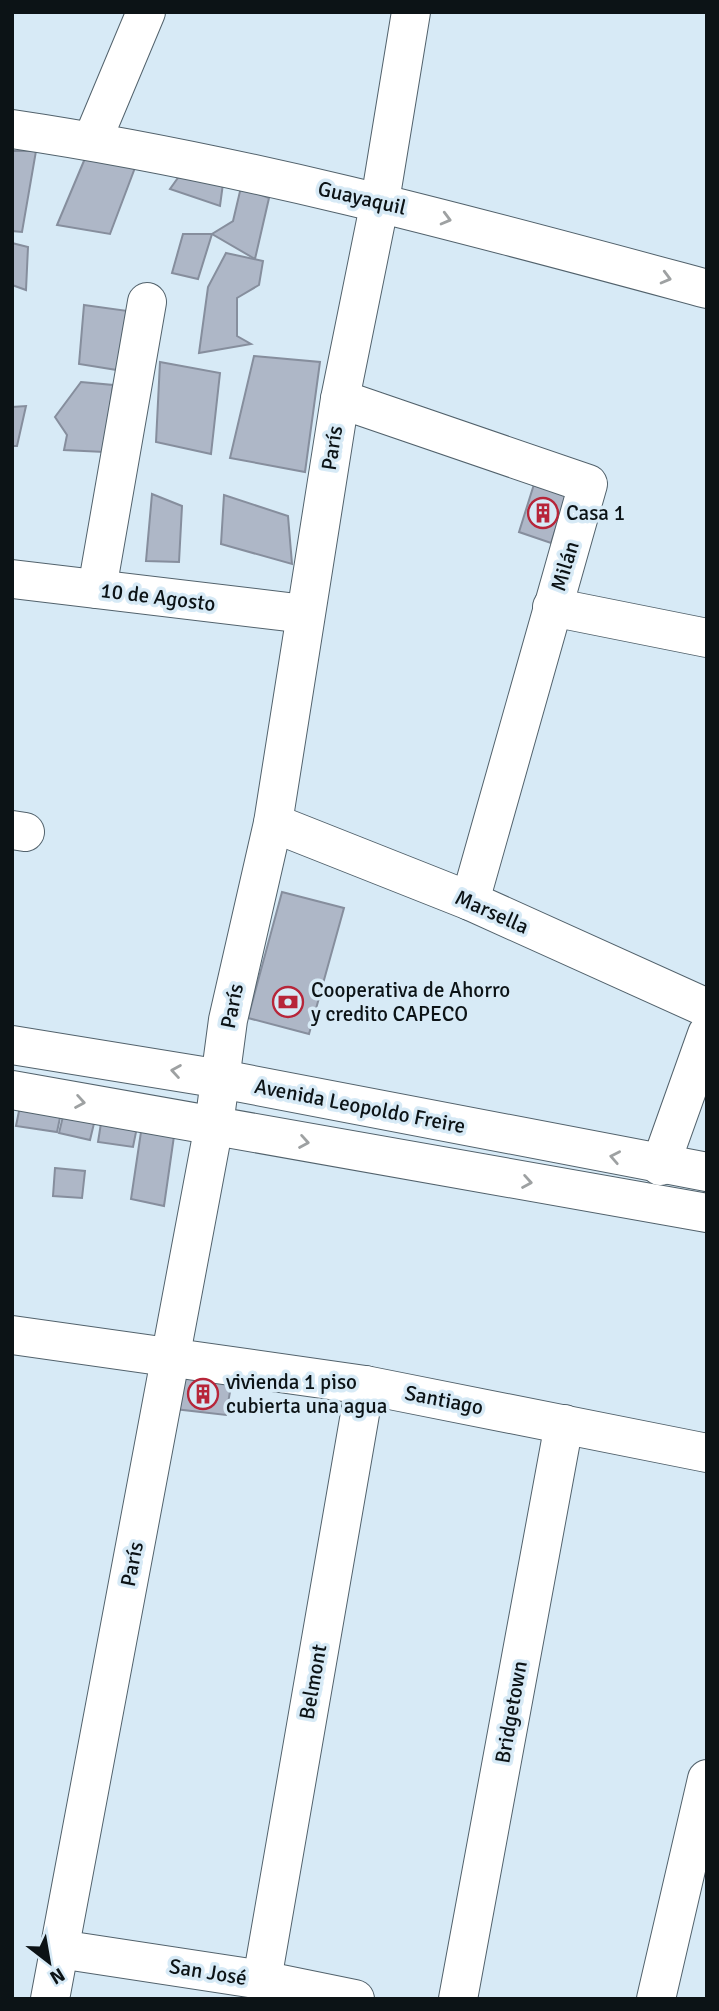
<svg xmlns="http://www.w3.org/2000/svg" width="719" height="2011" viewBox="0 0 719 2011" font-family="Signika,sans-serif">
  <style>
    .building { fill: #aeb7c7; stroke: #868e9d; stroke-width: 2 }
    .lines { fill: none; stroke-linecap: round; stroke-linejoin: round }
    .minor-casing { stroke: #52626c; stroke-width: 40 }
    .major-casing { stroke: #52626c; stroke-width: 40 }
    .minor { stroke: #fff; stroke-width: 38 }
    .major { stroke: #fff; stroke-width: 38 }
    .oneway { stroke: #9ea1a2 }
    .labels { text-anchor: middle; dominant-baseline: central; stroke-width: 7; stroke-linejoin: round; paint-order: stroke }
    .street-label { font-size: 21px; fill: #0c1316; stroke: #d7eaf6 }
    .poi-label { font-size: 21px; fill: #0c1316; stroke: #d7eaf6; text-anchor: start }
  </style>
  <rect width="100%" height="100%" fill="#d7eaf6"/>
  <!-- building -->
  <g class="building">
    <polygon points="12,151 36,151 22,232 12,231"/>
    <polygon points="86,156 136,165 110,234 57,225"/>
    <polygon points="190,161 224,176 220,206 170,189"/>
    <polygon points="241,187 269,198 255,259 212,234 233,221"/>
    <polygon points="183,234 212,234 198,279 172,273"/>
    <polygon points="12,243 28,247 26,290 12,285"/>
    <polygon points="226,253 263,261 259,285 237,298 237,336 251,344 199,353 208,287"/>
    <polygon points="84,305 128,311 117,370 79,364"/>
    <polygon points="254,356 320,362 305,472 230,458"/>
    <polygon points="160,362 220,373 211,454 156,442"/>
    <polygon points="81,382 113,385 104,452 64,450 67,435 55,417"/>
    <polygon points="26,406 17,446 12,446 12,407"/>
    <polygon points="535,481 567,495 551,543 519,532"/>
    <polygon points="152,494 182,506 179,562 146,561"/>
    <polygon points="224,495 288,516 292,564 221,544"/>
    <polygon points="282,892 344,908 309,1034 248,1018"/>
    <polygon points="21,1101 62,1108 57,1132 16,1126"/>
    <polygon points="65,1108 96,1115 90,1140 59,1133"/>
    <polygon points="102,1117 138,1122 133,1147 98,1142"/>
    <polygon points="142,1125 175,1129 164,1206 131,1199"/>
    <polygon points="55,1168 85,1171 82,1198 53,1196"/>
    <polygon points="179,1372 232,1380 226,1415 175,1409"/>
  </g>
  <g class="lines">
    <!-- minor casing -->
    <g class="minor-casing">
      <g id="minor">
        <path d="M 12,129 C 248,164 477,227 707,289"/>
        <polyline points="92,141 146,12"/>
        <polyline points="340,399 588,484 470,901"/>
        <polyline points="12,579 305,614"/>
        <polyline points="97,589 147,302"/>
        <polyline points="552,607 707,638"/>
        <polyline points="273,823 470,901 707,1008"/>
        <polyline points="12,830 25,832"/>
        <polyline points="660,1166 707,1034"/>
        <polyline points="12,1335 365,1385 707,1453"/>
        <polyline points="59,1949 262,1980 355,1999"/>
        <polyline points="262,1980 365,1385"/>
        <polyline points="50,1999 214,1125 228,1020 273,823 340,399 380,201 411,12"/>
        <polyline points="458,1999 564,1424"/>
        <polyline points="656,1999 707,1779"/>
      </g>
    </g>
    <!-- major casing -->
    <g class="major-casing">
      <g id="major">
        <polyline points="12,1045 221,1079 707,1172"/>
        <polyline points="12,1090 707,1213"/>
      </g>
    </g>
    <!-- minor -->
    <use href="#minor" class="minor"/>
    <!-- major -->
    <use href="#major" class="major"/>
  </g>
  <!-- one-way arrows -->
  <defs><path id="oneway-chevron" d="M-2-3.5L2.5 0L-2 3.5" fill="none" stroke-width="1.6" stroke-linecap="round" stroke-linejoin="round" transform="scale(1.75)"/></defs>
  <g class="oneway">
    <use href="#oneway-chevron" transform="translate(446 219) rotate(15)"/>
    <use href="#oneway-chevron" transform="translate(666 278) rotate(15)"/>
    <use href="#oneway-chevron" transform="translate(176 1071) rotate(-171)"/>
    <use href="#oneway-chevron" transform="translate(80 1102) rotate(10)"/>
    <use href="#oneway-chevron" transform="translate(304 1142) rotate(10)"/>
    <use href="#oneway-chevron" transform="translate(615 1157) rotate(-169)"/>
    <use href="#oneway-chevron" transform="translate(527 1182) rotate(10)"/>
  </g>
  <!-- icons -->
  <defs>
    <g id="building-ring" transform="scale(1.575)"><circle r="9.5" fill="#d7eaf6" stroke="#b72539" stroke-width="1.5"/><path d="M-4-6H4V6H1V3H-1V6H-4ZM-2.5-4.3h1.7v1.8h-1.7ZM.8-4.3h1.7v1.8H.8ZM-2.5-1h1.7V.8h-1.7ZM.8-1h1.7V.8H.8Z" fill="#b72539"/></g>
    <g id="bank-ring" transform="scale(1.575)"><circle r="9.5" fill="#d7eaf6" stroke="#b72539" stroke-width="1.5"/><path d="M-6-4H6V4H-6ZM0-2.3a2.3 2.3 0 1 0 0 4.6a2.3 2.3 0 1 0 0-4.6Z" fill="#b72539"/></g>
  </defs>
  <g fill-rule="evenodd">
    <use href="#building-ring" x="543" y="513"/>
    <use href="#bank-ring" x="288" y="1002"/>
    <use href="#building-ring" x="203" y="1394"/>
  </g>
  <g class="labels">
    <!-- street labels -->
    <g class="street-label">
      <text transform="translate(362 198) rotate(13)">Guayaquil</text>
      <text transform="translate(332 448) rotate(-81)">París</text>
      <text transform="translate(565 566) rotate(-73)">Milán</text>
      <text transform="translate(158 597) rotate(7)">10 de Agosto</text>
      <text transform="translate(492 912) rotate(24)">Marsella</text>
      <text transform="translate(232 1006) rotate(-79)">París</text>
      <text transform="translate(360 1106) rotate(11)">Avenida Leopoldo Freire</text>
      <text transform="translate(444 1400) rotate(11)">Santiago</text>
      <text transform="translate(132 1564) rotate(-79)">París</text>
      <text transform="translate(313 1682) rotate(-80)">Belmont</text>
      <text transform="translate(511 1712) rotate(-80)">Bridgetown</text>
      <text transform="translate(208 1972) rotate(9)">San José</text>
    </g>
    <!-- poi labels -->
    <g class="poi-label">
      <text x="566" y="513">Casa 1</text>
      <text x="311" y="990">Cooperativa de Ahorro<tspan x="311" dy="24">y credito CAPECO</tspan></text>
      <text x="226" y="1382">vivienda 1 piso<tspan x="226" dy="24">cubierta una agua</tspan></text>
    </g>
  </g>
  <!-- border -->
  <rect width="719" height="2011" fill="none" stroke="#0c1316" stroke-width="28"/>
  <!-- north arrow -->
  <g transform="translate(49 1962) rotate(149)" stroke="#d7eaf6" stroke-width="5" paint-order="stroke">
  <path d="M0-5L12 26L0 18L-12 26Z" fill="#0c1316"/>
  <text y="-10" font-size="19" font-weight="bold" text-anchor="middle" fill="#0c1316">N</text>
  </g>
</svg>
